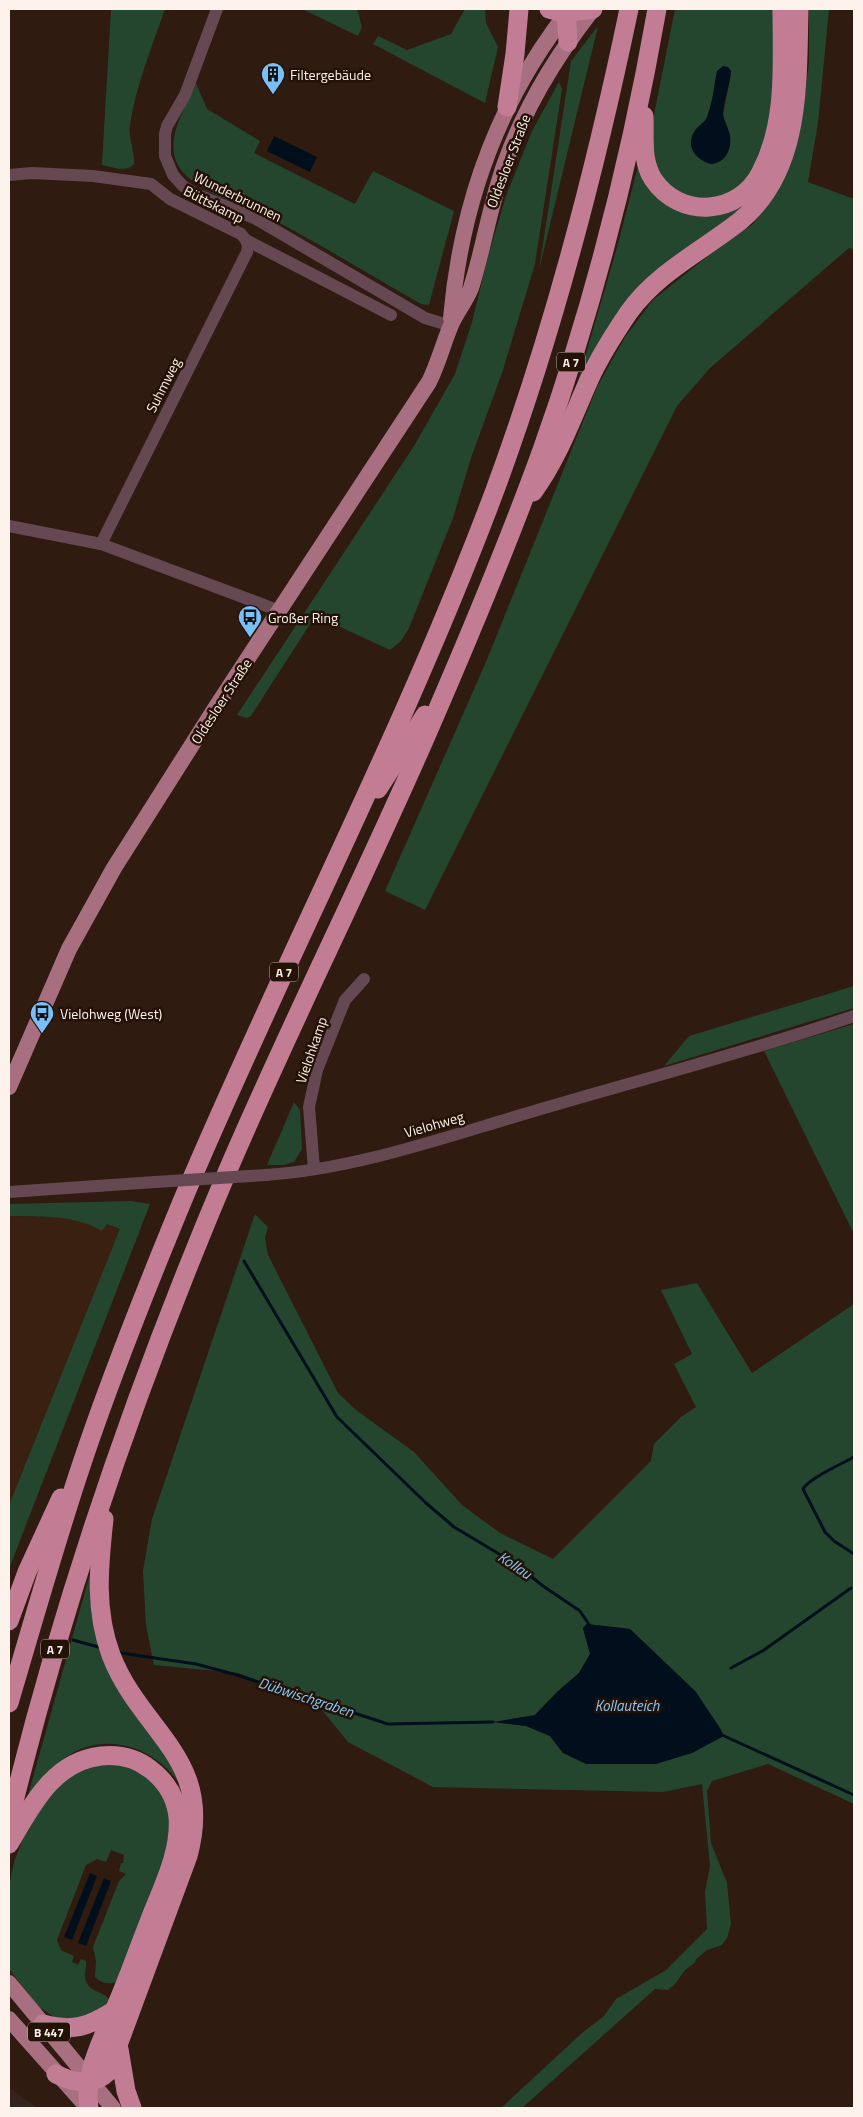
<svg xmlns="http://www.w3.org/2000/svg" width="863" height="2117" viewBox="0 0 863 2117" font-family="'Titillium Web',sans-serif">
  <style>
    .built { fill: #3a2011 }
    .industrial { fill: #35231e }
    .green { fill: #24462f; fill-rule: evenodd }
    .water { fill: #010f1c }
    .lines { fill: none; stroke-linecap: round; stroke-linejoin: round }
    .stream { stroke: #010f1c; stroke-width: 3 }
    .minor { stroke: #654851; stroke-width: 12 }
    .major { stroke: #a86f81; stroke-width: 16 }
    .highway { stroke: #c27d94; stroke-width: 19 }
    .minor-bridge { stroke: #654851; stroke-width: 12 }
    .labels { text-anchor: middle; dominant-baseline: central; stroke-width: 5; stroke-linejoin: round; paint-order: stroke }
    .shield { fill: #251207; stroke: #bcafa7; stroke-width: 1 }
    .shield-label { font-size: 12px; font-weight: bold; fill: #fdf2ec }
    .poi-label { font-size: 14px; fill: #fdf2ec; stroke: #251207; text-anchor: start }
    .street-label { font-size: 14px; fill: #fdf2ec; stroke: #251207 }
    .water-label { font-size: 15px; font-style: italic; fill: #84c8f7; stroke: #251207 }
  </style>
  <rect width="100%" height="100%" fill="#2f1b10"/>
  <!-- built -->
  <polygon class="built" points="9,1216 52,1217 87,1222 102,1231 107,1224 121,1229 9,1505"/>
  <!-- industrial -->
  <polygon class="industrial" points="9,2087 38,2108 9,2108"/>
  <!-- green -->
  <g class="green">
    <path d="M 111,9 L 165,9 C 152,47 136,85 130,125 C 128,138 135,151 134,164 C 127,173 112,167 102,165 Z"/>
    <polygon points="302,9 357,9 362,27 358,36"/>
    <polygon points="465,9 485,9 486,23 498,47 485,103 373,44 378,36 407,50 451,34"/>
    <path d="M 675,9 L 777,9 L 773,121 L 752,177 L 727,198 L 689,200 L 657,176 L 651,130 ZM 731,74 L 723,115 L 729,132 L 730,143 L 706,163 L 696,156 L 691,147 L 696,129 L 704,123 Z"/>
    <polygon points="809,9 829,9 818,123 808,182 854,199 854,249 849,248 710,368 677,406 425,910 385,891 486,662 597,387 625,337 653,300 709,255 753,224 781,183 798,139 804,103 809,62"/>
    <polygon points="598,26 539,270 571,61"/>
    <polygon points="559,82 562,89 535,264 502,373 471,458 453,518 409,628 401,641 390,650 321,618 312,621 251,716 247,718 237,715 414,446 455,374 472,322 489,253 506,196 532,131"/>
    <path d="M 196,83 L 207,109 L 260,141 L 254,153 L 355,204 L 373,171 L 454,211 L 429,305 L 421,304 C 372,276 325,247 276,221 C 248,206 193,193 178,165 C 164,139 186,107 196,83 Z"/>
    <polygon points="638,166 657,195 747,204 686,250 578,381 618,244"/>
    <polygon points="854,986 854,1008 664,1066 689,1036"/>
    <polygon points="854,1024 854,1234 764,1051"/>
    <polygon points="294,1102 300,1110 302,1149 294,1162 284,1165 267,1165"/>
    <path d="M 131,1201 L 150,1204 L 9,1569 L 9,1505 L 120,1229 L 107,1224 L 102,1231 C 73,1214 41,1217 9,1216 L 9,1204 Z"/>
    <path d="M 255,1214 L 268,1227 L 265,1238 L 268,1255 L 338,1393 L 356,1410 L 414,1452 L 462,1505 L 500,1533 L 553,1559 L 651,1461 L 654,1444 L 681,1417 L 696,1407 L 674,1364 L 692,1354 L 661,1290 L 697,1283 L 752,1373 L 854,1304 L 854,1804 L 768,1764 L 712,1781 L 707,1791 L 711,1843 L 727,1883 L 731,1924 L 727,1938 L 722,1945 L 707,1950 L 696,1959 L 695,1963 L 685,1970 L 675,1984 L 668,1990 L 655,1989 L 522,2108 L 501,2108 L 582,2033 L 604,2016 L 616,1999 L 666,1970 L 707,1929 L 705,1892 L 710,1866 L 702,1784 L 663,1792 L 433,1787 L 348,1742 L 317,1704 L 238,1673 L 154,1665 L 146,1625 L 143,1571 L 152,1519 ZM 587,1624 L 630,1629 L 696,1692 L 563,1753 L 550,1736 L 526,1726 L 495,1722 L 535,1715 L 558,1691 L 579,1673 L 590,1654 L 583,1628 Z"/>
    <path d="M 92,1567 L 93,1603 L 166,1747 L 179,1783 C 154,1746 103,1730 65,1758 C 48,1771 37,1789 25,1806 Z"/>
    <path d="M 108,1763 L 129,1767 L 147,1777 L 159,1790 L 168,1808 L 170,1824 L 168,1849 L 119,1981 C 110,1985 102,1984 95,1977 L 96,1961 L 93,1947 L 119,1881 L 126,1874 L 119,1871 L 121,1863 L 123,1863 L 124,1855 L 111,1850 L 106,1862 L 97,1859 L 86,1865 L 57,1940 L 61,1950 L 74,1956 L 72,1962 L 78,1965 L 81,1959 L 86,1961 C 87,1968 83,1974 86,1981 C 90,1993 105,1991 110,2001 L 95,2016 L 62,2020 L 54,2017 L 38,2006 L 9,1969 L 9,1885 L 15,1859 L 27,1828 L 58,1783 L 87,1768 Z"/>
  </g>
  <!-- water -->
  <g class="water">
    <path d="M 723,66 L 728,67 L 731,71 C 730,85 724,99 723,113 C 723,121 729,128 730,136 C 732,150 725,163 711,164 C 697,160 685,147 694,132 C 698,125 706,123 708,114 C 713,100 714,85 717,71 Z"/>
    <polygon points="274,136 317,157 310,172 267,151"/>
    <polygon points="587,1624 630,1629 696,1692 720,1728 724,1736 692,1753 656,1764 586,1764 563,1753 550,1736 526,1726 493,1722 535,1715 558,1691 579,1673 590,1654 583,1628"/>
    <polygon points="90,1873 97,1876 72,1940 64,1937"/>
    <polygon points="104,1878 111,1881 86,1946 78,1943"/>
  </g>
  <g class="lines">
    <!-- stream -->
    <g class="stream">
      <polyline points="244,1261 337,1417 426,1503 454,1527 516,1564 543,1586 580,1611 590,1626"/>
      <path d="M 854,1457 C 842,1464 809,1478 803,1489 L 825,1532 L 834,1541 L 854,1554"/>
      <polyline points="73,1640 102,1648"/>
      <polyline points="121,1653 196,1664 237,1675 388,1724 493,1722"/>
      <polyline points="731,1668 764,1650 851,1588"/>
      <polyline points="722,1735 854,1795"/>
    </g>
    <!-- minor -->
    <g class="minor">
      <polyline points="217,9 185,95 167,126 165,134 165,156 173,175 183,186 194,193 256,219 425,318 451,326"/>
      <polyline points="9,175 32,173 93,176 151,184 170,199 241,234 246,240 391,315"/>
      <polyline points="9,526 101,544 280,611"/>
      <polyline points="101,544 247,252 248,246 246,240"/>
      <polyline points="314,1169 309,1107 317,1070 345,1000 364,979"/>
      <path d="M 266,1175 C 356,1169 445,1137 531,1112 C 639,1080 748,1052 854,1016"/>
      <polyline points="9,1192 155,1182"/>
    </g>
    <!-- major -->
    <g class="major">
      <path d="M 451,318 C 461,203 498,100 570,9"/>
      <path d="M 9,1087 L 69,949 L 114,868 L 214,710 L 429,382 C 438,364 443,344 451,325 C 456,313 466,301 471,288 C 484,247 490,204 505,163 C 525,107 556,56 593,9"/>
      <polyline points="9,1983 113,2108"/>
      <polyline points="9,2019 88,2108"/>
    </g>
    <!-- highway -->
    <g class="highway">
      <polyline points="549,9 564,13 593,9"/>
      <polyline points="566,9 568,42"/>
      <polyline points="507,107 515,54 519,9"/>
      <path d="M 644,116 C 645,137 641,160 653,179 C 680,220 740,215 761,172 C 787,122 782,64 782,9"/>
      <path d="M 533,492 C 558,458 572,418 589,380 C 600,356 614,334 629,312 C 658,272 702,251 740,221 C 802,170 797,81 799,9"/>
      <polyline points="378,789 425,715"/>
      <polyline points="9,1621 27,1572 61,1498"/>
      <path d="M 9,1703 C 33,1622 56,1540 83,1460 C 113,1371 148,1284 184,1197 C 284,960 405,731 495,490 C 553,333 595,172 629,9"/>
      <path d="M 9,1822 C 63,1598 138,1382 228,1170 C 293,1018 368,871 433,720 C 472,630 509,541 542,450 C 593,307 631,158 657,9"/>
      <path d="M 9,1844 C 31,1807 53,1761 101,1756 C 119,1754 136,1758 150,1769 C 166,1781 176,1798 178,1817 C 181,1853 161,1890 149,1922 C 137,1952 127,1982 114,2011 C 101,2043 84,2073 89,2108"/>
      <path d="M 43,2024 C 73,2032 88,2027 115,2010"/>
      <polyline points="119,2049 126,2091 132,2108"/>
      <path d="M 56,2074 C 72,2083 94,2086 108,2072 L 188,1856 C 215,1758 141,1733 111,1655 C 94,1609 99,1566 104,1519"/>
    </g>
    <!-- minor-bridge -->
    <polyline class="minor-bridge" points="155,1182 266,1175"/>
  </g>
  <!-- icons -->
  <defs>
    <g id="building-pin" transform="scale(1.25)"><path d="M0 17L-7.5 6A9.5 9.5 0 1 1 7.5 6Z" fill="#79bff8" stroke="#251207"/><path d="M-4-6H4V6H1V3H-1V6H-4ZM-2.5-4.3h1.7v1.8h-1.7ZM.8-4.3h1.7v1.8H.8ZM-2.5-1h1.7V.8h-1.7ZM.8-1h1.7V.8H.8Z" fill="#111"/></g>
    <g id="bus-pin" transform="scale(1.25)"><path d="M0 17L-7.5 6A9.5 9.5 0 1 1 7.5 6Z" fill="#79bff8" stroke="#251207"/><path d="M-5-6H5V4H4V6H2V4H-2V6H-4V4H-5ZM-3.5-4V0h7V-4ZM-3.5 1.2v1.5H-2V1.2ZM2 1.2v1.5H3.5V1.2Z" fill="#111"/></g>
  </defs>
  <g fill-rule="evenodd">
    <use href="#building-pin" x="273" y="74"/>
    <use href="#bus-pin" x="250" y="617"/>
    <use href="#bus-pin" x="42" y="1013"/>
  </g>
  <g class="labels">
    <!-- shield labels -->
    <g class="shield">
      <rect x="557" y="352.5" width="28" height="19" rx="4"/>
      <rect x="270" y="962.5" width="28" height="19" rx="4"/>
      <rect x="41" y="1639.5" width="28" height="19" rx="4"/>
      <rect x="28" y="2022.5" width="42" height="19" rx="4"/>
    </g>
    <g class="shield-label">
      <text x="571" y="362">A 7</text>
      <text x="284" y="972">A 7</text>
      <text x="55" y="1649">A 7</text>
      <text x="49" y="2032">B 447</text>
    </g>
    <!-- poi labels -->
    <g class="poi-label">
      <text x="290" y="74">Filtergebäude</text>
      <text x="268" y="617">Großer Ring</text>
      <text x="60" y="1013">Vielohweg (West)</text>
    </g>
    <!-- street labels -->
    <g class="street-label">
      <text transform="translate(508 161) rotate(-69)">Oldesloer Straße</text>
      <text transform="translate(238 196) rotate(26)">Wunderbrunnen</text>
      <text transform="translate(214 204) rotate(27)">Büttskamp</text>
      <text transform="translate(163 385) rotate(-63)">Suhmweg</text>
      <text transform="translate(221 701) rotate(-57)">Oldesloer Straße</text>
      <text transform="translate(311 1050) rotate(-71)">Vielohkamp</text>
      <text transform="translate(434 1124) rotate(-16)">Vielohweg</text>
    </g>
    <!-- water labels -->
    <g class="water-label">
      <text transform="translate(515 1565) rotate(34)">Kollau</text>
      <text transform="translate(306 1697) rotate(18)">Dübwischgraben</text>
      <text x="627" y="1705">Kollauteich</text>
    </g>
  </g>
  <!-- border -->
  <rect width="863" height="2117" fill="none" stroke="#fdf2ec" stroke-width="20"/>
</svg>
